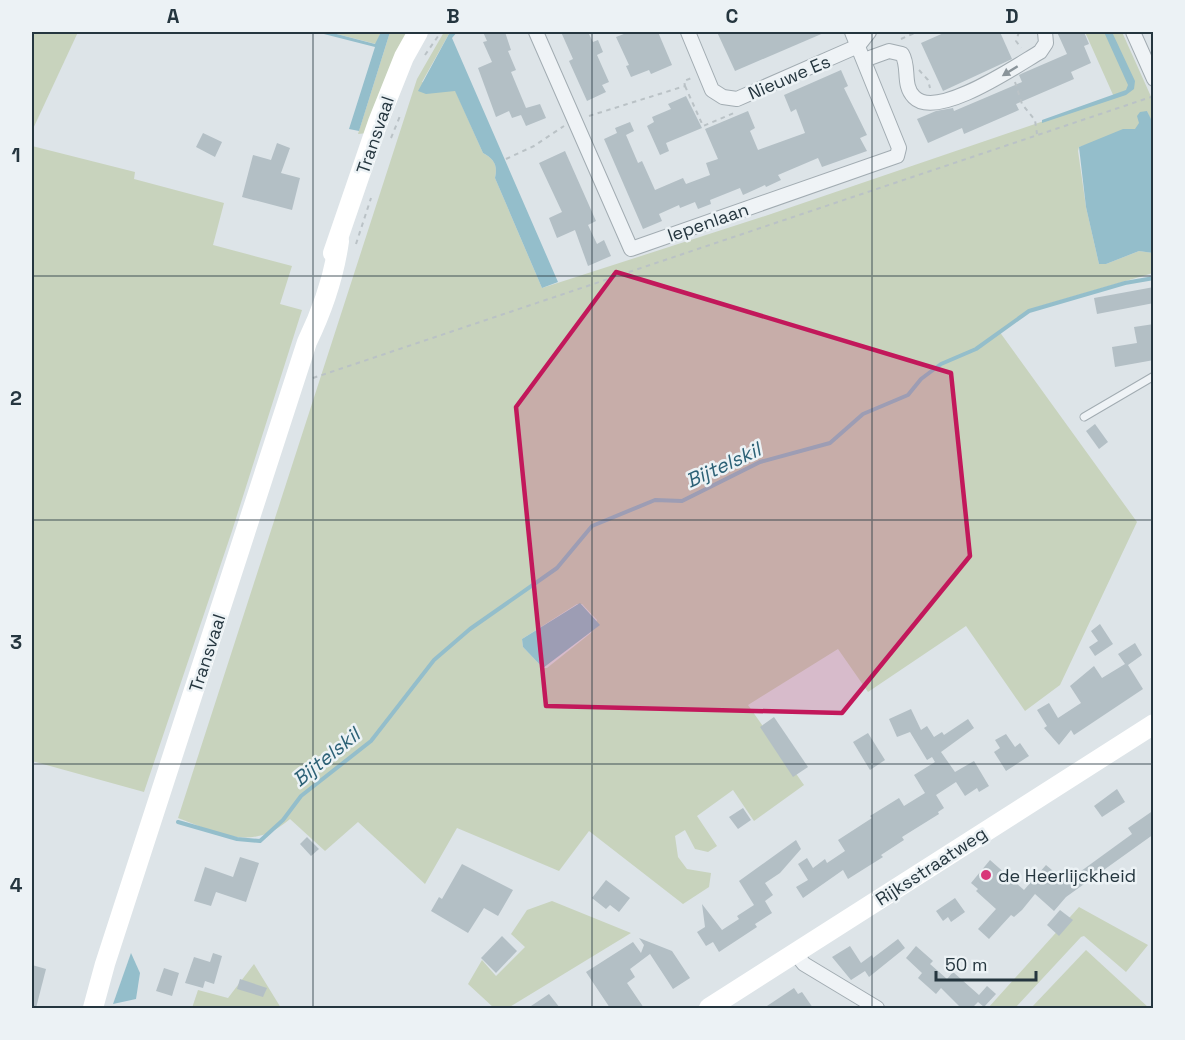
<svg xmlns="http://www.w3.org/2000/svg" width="1185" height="1040" viewBox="0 0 1185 1040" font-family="'Space Grotesk',sans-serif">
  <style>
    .green { fill: #c8d3bd; fill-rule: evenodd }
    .water { fill: #94becb }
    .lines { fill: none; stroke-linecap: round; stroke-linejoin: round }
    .stream { stroke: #94becb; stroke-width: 4 }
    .building { fill: #b3bfc5 }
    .lane-casing { stroke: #a2acb2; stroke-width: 9 }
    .street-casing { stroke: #a2acb2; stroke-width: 16 }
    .path { stroke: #bac2c6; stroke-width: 2; stroke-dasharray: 4.5 4.5; stroke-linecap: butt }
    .lane { stroke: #eff3f6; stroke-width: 7 }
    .street { stroke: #eff3f6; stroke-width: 14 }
    .secondary { stroke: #fff; stroke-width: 20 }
    .oneway { fill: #8a949a }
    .marked { fill: #c2185b; fill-opacity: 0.2; stroke: #c2185b; stroke-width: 4.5; stroke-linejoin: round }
    .grid { fill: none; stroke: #25363f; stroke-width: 1.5; stroke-opacity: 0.55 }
    .poi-dot { fill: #d83679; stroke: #ecf2f5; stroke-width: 2 }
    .labels { text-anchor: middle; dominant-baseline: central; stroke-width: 5; stroke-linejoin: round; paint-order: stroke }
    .street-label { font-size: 18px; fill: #25363f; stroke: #ecf2f5 }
    .poi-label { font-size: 18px; fill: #25363f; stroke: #ecf2f5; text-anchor: start }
    .water-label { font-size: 20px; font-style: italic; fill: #2c6176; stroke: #ecf2f5 }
    .neatline { fill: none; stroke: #25363f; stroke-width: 2 }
    .grid-label { font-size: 20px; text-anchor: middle; font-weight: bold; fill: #25363f }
  </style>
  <rect width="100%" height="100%" fill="#dde4e8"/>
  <!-- green -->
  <g class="green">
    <polygon points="32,32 78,32 32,131"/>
    <polygon points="329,32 381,32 376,44"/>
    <polygon points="390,32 412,32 368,133 358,134"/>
    <path d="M 444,32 L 450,32 L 422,82 L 455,90 L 483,153 C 494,159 498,165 495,178 L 542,288 L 771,214 L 1114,97 L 1085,32 L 1122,32 L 1153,101 L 1153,125 L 1147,111 L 1136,129 L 1079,147 L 1078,151 L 1086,207 L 1099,264 L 1106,264 L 1139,251 L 1153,253 L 1153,273 L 1037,307 L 999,331 L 1137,522 L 1060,685 L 1025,711 L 966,626 L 868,692 L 838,649 L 748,705 L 804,785 L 754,821 L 733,790 L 697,816 L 717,846 L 708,852 L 695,849 L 685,830 L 675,836 L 678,857 L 687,869 L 711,873 L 709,887 L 683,904 L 589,831 L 559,871 L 457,828 L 425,884 L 358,822 L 325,851 L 290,819 C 252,852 220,834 178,818 L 417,79 ZM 577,604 L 582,604 L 597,620 L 592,632 L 547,668 L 543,668 L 523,647 L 522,639 Z"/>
    <polygon points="32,146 135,172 134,179 224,203 213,245 292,266 280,304 302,310 232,531 144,792 32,761"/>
    <polygon points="552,901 631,933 508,1008 494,1008 468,984 482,960 496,976 525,947 511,934 527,910"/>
    <polygon points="1079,907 1148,945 1126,972 1084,936 1081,937 1015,1008 988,1008"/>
    <polygon points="1086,950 1149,1008 1031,1008"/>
    <polygon points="254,964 281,1008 192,1008 198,990 228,998"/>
  </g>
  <!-- water -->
  <g class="water">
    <polygon points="316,32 329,32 375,44 381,32 390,32 359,131 349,129 375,47"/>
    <path d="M 450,32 L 457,32 L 452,38 L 558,282 L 542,288 L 495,178 C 498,165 494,159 483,153 L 455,91 L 426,94 L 418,91 Z"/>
    <polygon points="1104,32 1112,32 1135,81 1134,89 1126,95 1042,123 1042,120 1126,90 1128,85"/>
    <polygon points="1147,111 1154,125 1153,253 1139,251 1106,264 1099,264 1086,207 1079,147 1123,129 1135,129 1139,123 1137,116 1140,112"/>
    <polygon points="580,603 600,625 543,668 523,647 522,639"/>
    <polygon points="131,953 140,973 136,999 113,1004"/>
  </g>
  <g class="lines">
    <!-- stream -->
    <polyline class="stream" points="178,822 237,839 260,841 283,820 301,796 371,741 434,660 470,629 557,568 592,526 655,500 682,501 760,462 830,443 863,414 908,395 921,379 941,364 976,349 1029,311 1125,283 1154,278"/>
  </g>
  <!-- building -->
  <g class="building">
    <polygon points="483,32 505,32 511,50 508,51 516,70 511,72 526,108 540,104 546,118 526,126 521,115 512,118 509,111 496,117 478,68 492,62 483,42 487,41"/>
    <polygon points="561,32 588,32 593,42 598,40 603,52 597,55 609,82 602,85 606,92 587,101 569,61 573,59"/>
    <polygon points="629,32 658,32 672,65 651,74 649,70 631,77 626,66 629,65 616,37"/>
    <polygon points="717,32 826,32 735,71"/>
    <polygon points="946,32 1000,32 1012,59 943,91 921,43"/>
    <polygon points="1057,32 1084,32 1089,44 1084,46 1091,63 1071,72 1074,79 1016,104 1019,110 964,134 962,128 928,143 917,119 936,111 953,108 954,111 987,97 1022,82 1019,75 1023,73 1067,54"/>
    <polygon points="841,70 848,86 844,88 867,135 860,138 867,151 822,167 818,158 778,175 781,180 766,187 765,185 743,195 740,188 710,200 711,204 698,209 695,202 680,208 679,205 659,214 662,221 643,229 604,139 617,133 615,128 630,122 634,131 626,135 638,163 642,161 655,190 683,178 686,184 710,175 706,163 718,159 705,129 748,111 755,128 750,131 758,150 805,133 796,109 791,112 784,95"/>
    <polygon points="686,96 702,128 666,143 669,151 660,155 647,126 654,122 652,117 671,109 668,104"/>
    <polygon points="203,133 222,142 215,157 196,147"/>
    <polygon points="277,143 290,148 281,173 300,178 292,210 242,197 253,155 271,160"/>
    <polygon points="565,151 596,221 588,225 597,244 604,240 611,256 588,266 575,230 557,238 549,218 562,212 539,163"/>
    <polygon points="1154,287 1154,303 1097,314 1094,298"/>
    <polygon points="1154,324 1154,360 1115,367 1112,347 1137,343 1134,327"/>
    <polygon points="1095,424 1108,442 1099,449 1086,431"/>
    <polygon points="1100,624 1113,644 1095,656 1089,647 1098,641 1091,631"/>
    <polygon points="1135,643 1142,655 1128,665 1143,689 1074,735 1071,730 1059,745 1044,728 1047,726 1037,710 1049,703 1058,718 1081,703 1070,686 1094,666 1102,678 1125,664 1118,654"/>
    <polygon points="911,709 921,730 927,726 934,737 942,732 944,735 968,719 974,728 941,752 955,772 974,761 989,786 979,792 977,788 965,796 956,782 936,795 944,808 938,812 939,814 902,837 904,840 881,855 883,857 848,879 843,870 803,898 796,887 808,880 798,864 807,858 813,868 825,859 827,863 845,851 838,840 872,818 870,816 899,798 904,806 925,793 914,775 935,762 932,757 927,760 910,732 897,737 889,719"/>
    <polygon points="774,717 808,767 793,777 760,727"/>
    <polygon points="868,733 885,760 870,770 853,742"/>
    <polygon points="1006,734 1015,747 1020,743 1029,756 1006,771 994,752 1000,748 995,740"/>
    <polygon points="1117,789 1125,802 1102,817 1094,806"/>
    <polygon points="743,808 751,820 738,829 729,817"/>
    <polygon points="1154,810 1154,834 1066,897 1054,911 1035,894 1022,910 1014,917 1011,915 989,939 978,929 996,909 976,891 978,889 971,883 990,860 1024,890 1046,865 1066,882 1132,834 1128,828"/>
    <polygon points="307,837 319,849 311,856 300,844"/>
    <polygon points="796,840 801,849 780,873 765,883 773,895 765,901 772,913 755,924 757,927 719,952 713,942 706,946 697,932 705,927 702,904 722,930 739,919 737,916 754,905 739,881"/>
    <polygon points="240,857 259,863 246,902 216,892 211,906 194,901 205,867 233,877"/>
    <polygon points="462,864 513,890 498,916 484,908 468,933 431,911 439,897 442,899"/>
    <polygon points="606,880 630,898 619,912 610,905 606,909 592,898"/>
    <polygon points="955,898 965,912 951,922 948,917 943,921 936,911"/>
    <polygon points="1060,910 1073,920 1059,936 1047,925"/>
    <polygon points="502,936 517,951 496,973 481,958"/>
    <polygon points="639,938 672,951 690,978 673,989 650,954 630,969 635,977 627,983 644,1008 610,1008 586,972 633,942 641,953 644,945"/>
    <polygon points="898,939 905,948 869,977 865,971 851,980 832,957 850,946 861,963 872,955 873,958"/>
    <polygon points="916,946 933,961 930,964 947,979 953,972 979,995 987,986 996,994 984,1007 978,1002 972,1008 961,1008 941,988 936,994 918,978 922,973 906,958"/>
    <polygon points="213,953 222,956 214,984 205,981 203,988 185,983 194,957 210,962"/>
    <polygon points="32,965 46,969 36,1008 32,1008"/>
    <polygon points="164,968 179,973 172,996 156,991"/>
    <polygon points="240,979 267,988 263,997 237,989"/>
    <polygon points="794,988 798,994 802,992 813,1008 764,1008"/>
    <polygon points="549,994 560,1008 528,1008"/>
  </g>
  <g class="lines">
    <!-- lane casing -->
    <g class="lane-casing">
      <polyline id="lane" points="1084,417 1154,376"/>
    </g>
    <!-- street casing -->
    <g class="street-casing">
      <g id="street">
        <polyline points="536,32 631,249 897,156 899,148 852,32"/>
        <polyline points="688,32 712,90 723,97 737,99 858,46 869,32"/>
        <polyline points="1133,32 1154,79"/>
        <path d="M 864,60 L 889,51 L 902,54 C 910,67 902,85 914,97 C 937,121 1019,64 1040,52 L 1046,43 L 1045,32"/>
        <polyline points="795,953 804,964 877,1008"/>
      </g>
    </g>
    <!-- path -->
    <g class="path">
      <polyline points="1019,32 1016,41 1021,48"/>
      <polyline points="901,39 917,32"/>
      <polyline points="425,55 441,32"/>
      <polyline points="919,70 928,80 930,88"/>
      <polyline points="1015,82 1022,104 1035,120 1037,134"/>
      <polyline points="685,86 703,126 734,113"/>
      <polyline points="589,116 685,86 684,81 694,77"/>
      <polyline points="391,138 400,116"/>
      <polyline points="506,159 534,146 564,126"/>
      <polyline points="356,244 371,198"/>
      <polyline points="313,378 1154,96"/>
    </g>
    <!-- lane -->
    <use href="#lane" class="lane"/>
    <!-- street -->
    <use href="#street" class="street"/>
    <!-- secondary -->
    <g class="secondary">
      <polyline points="333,253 378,122 404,57 418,32"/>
      <path d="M 93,1008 L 105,964 L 307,342 C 323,309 334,277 339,241"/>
      <polyline points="709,1008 1154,724"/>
    </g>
  </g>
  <!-- one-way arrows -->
  <defs><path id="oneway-solid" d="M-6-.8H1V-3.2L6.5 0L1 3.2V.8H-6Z" transform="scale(1.5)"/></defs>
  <use class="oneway" href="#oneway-solid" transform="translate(1010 71) rotate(148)"/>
  <!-- marked area -->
  <path class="marked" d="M 616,272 L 951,373 L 970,556 L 842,713 L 546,706 L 516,407 Z"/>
  <!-- grid -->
  <path class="grid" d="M 313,32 L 313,1008M 592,32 L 592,1008M 872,32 L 872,1008M 32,276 L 1154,276M 32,520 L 1154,520M 32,764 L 1154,764"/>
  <!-- markers -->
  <circle class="poi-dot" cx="986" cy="875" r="6"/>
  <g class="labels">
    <!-- street labels -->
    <g class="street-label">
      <text transform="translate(789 77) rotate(-23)">Nieuwe Es</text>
      <text transform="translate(375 135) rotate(-71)">Transvaal</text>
      <text transform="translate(708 222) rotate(-19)">Iepenlaan</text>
      <text transform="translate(207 653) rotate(-72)">Transvaal</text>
      <text transform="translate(931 866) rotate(-33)">Rijksstraatweg</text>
    </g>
    <!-- poi labels -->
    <g class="poi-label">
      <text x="998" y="875">de Heerlijckheid</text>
    </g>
    <!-- water labels -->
    <g class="water-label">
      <text transform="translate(723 465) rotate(-25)">Bijtelskil</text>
      <text transform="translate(326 757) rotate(-39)">Bijtelskil</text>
    </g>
  </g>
  <!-- border -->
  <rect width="1185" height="1040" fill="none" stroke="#ecf2f5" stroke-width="66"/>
  <!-- scale -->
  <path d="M936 971v9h100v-9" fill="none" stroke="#25363f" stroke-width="3"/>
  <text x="945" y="971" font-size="18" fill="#25363f" stroke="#ecf2f5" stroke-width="4.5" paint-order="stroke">50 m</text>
  <rect x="33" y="33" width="1119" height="974" class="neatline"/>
  <g class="grid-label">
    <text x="173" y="23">A</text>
    <text x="453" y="23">B</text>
    <text x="732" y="23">C</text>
    <text x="1012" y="23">D</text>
    <text x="16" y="162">1</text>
    <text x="16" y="405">2</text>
    <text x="16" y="649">3</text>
    <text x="16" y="892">4</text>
  </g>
</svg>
